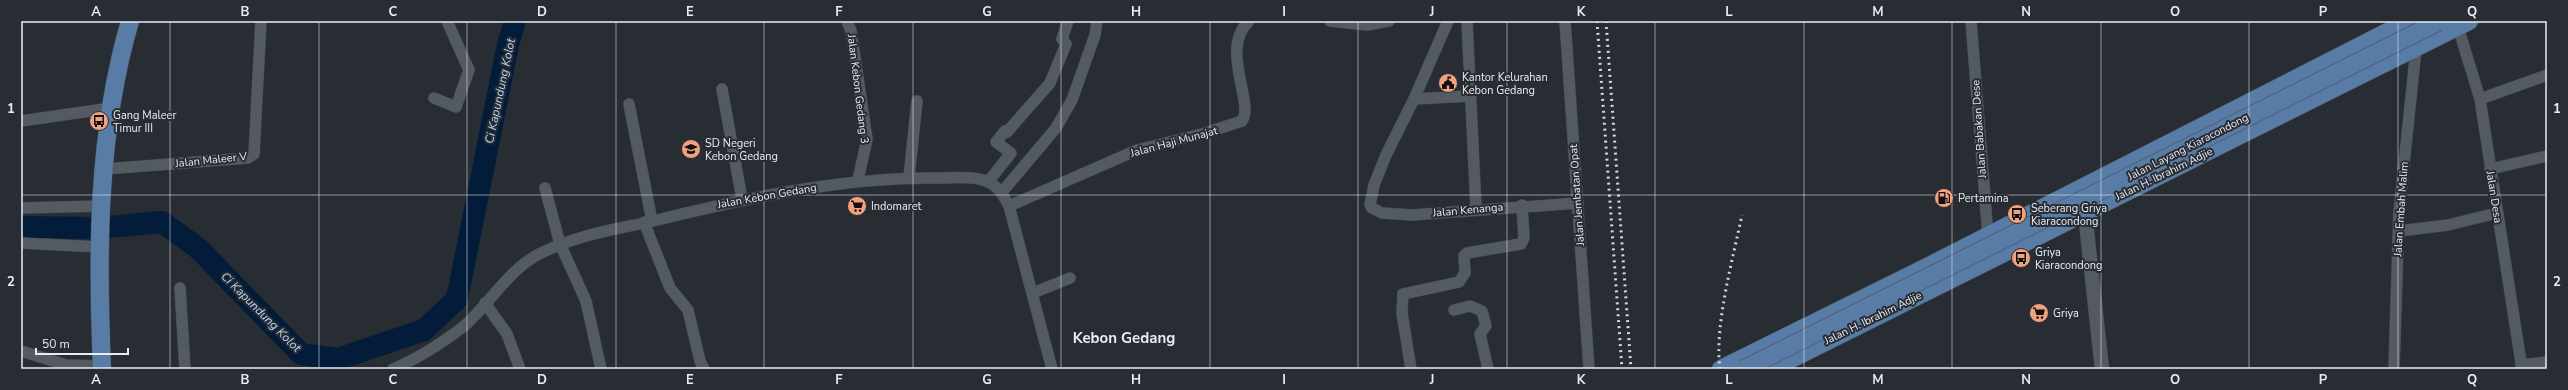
<svg xmlns="http://www.w3.org/2000/svg" width="2568" height="390" viewBox="0 0 2568 390" font-family="'Nunito Sans',sans-serif">
  <style>
    .lines { fill: none; stroke-linecap: round; stroke-linejoin: round }
    .river { stroke: #031c3a; stroke-width: 22 }
    .minor-casing { stroke: #44494e; stroke-width: 12 }
    .tertiary-casing { stroke: #44494e; stroke-width: 15 }
    .primary-casing { stroke: #44494e; stroke-width: 19 }
    .minor { stroke: #545a62; stroke-width: 11 }
    .tertiary { stroke: #545a62; stroke-width: 14 }
    .primary { stroke: #597ca7; stroke-width: 18 }
    .rail { stroke: #d3d6dc; stroke-width: 3; stroke-dasharray: 2 4; stroke-linecap: butt }
    .primary-bridge-casing { stroke: #44494e; stroke-width: 19; stroke-linecap: butt }
    .primary-bridge { stroke: #597ca7; stroke-width: 18 }
    .grid { fill: none; stroke: #e9ecf1; stroke-width: 1; stroke-opacity: 0.55 }
    .labels { text-anchor: middle; dominant-baseline: central; stroke-width: 4; stroke-linejoin: round; paint-order: stroke }
    .poi-label { font-size: 11px; fill: #e9ecf1; stroke: #282d34; text-anchor: start }
    .street-label { font-size: 11px; fill: #e9ecf1; stroke: #282d34 }
    .water-label { font-size: 12px; font-style: italic; fill: #bbd6f8; stroke: #282d34 }
    .district-label { font-size: 15px; font-weight: bold; fill: #e9ecf1; stroke: #282d34 }
    .neatline { fill: none; stroke: #e9ecf1; stroke-width: 1.5 }
    .grid-label { font-size: 13px; text-anchor: middle; font-weight: bold; fill: #e9ecf1 }
  </style>
  <rect width="100%" height="100%" fill="#282d34"/>
  <g class="lines">
    <!-- river -->
    <polyline class="river" points="21,227 96,228 162,222 199,249 301,354 338,359 424,330 457,299 508,45 515,21"/>
    <!-- minor casing -->
    <g class="minor-casing">
      <g id="minor">
        <polyline points="847,21 851,31 867,139 858,180"/>
        <polyline points="1330,21 1367,25 1389,21"/>
        <polyline points="1448,21 1414,99 1386,155 1374,185 1370,205 1372,208 1382,213 1412,215 1578,203"/>
        <polyline points="1467,21 1476,208"/>
        <polyline points="1565,21 1589,369"/>
        <polyline points="1971,21 1988,236"/>
        <polyline points="2458,27 2480,99 2522,369"/>
        <polyline points="722,89 742,199"/>
        <polyline points="434,98 456,107 469,70 447,21"/>
        <polyline points="1414,99 1470,96"/>
        <polyline points="2480,99 2547,75"/>
        <polyline points="629,104 652,221"/>
        <polyline points="21,121 111,108"/>
        <polyline points="105,169 248,158 254,154 261,21"/>
        <polyline points="2490,169 2547,156"/>
        <polyline points="909,177 917,101"/>
        <polyline points="988,182 1011,153 996,142 1005,131 1007,132 1050,83 1066,44 1062,39 1068,21"/>
        <polyline points="545,188 560,244 586,301 601,369"/>
        <polyline points="1002,192 1056,128 1072,100 1095,35 1097,21"/>
        <path d="M 1009,206 L 1137,150 L 1202,134 L 1242,121 C 1255,103 1219,49 1249,21"/>
        <polyline points="21,208 101,206"/>
        <polyline points="644,222 670,288 688,310 700,361 704,369"/>
        <polyline points="2399,231 2448,225 2497,213"/>
        <polyline points="21,243 99,247"/>
        <polyline points="180,288 185,369"/>
        <polyline points="1033,293 1070,278"/>
        <polyline points="485,303 507,334 520,369"/>
        <polyline points="1454,310 1470,306 1482,311 1486,326 1480,334 1488,369"/>
        <polyline points="21,351 66,365 102,366"/>
        <polyline points="2521,365 2547,362"/>
        <path d="M 393,369 C 417,359 442,343 463,327 C 489,305 508,270 539,254 C 576,235 613,230 653,221 C 747,198 842,177 939,178 C 953,178 970,176 983,180 C 997,184 1003,194 1009,206 L 1052,369"/>
        <polyline points="1411,369 1402,313 1403,294 1459,282 1465,273 1464,256 1467,253 1521,244 1524,238 1522,205"/>
        <polyline points="2394,369 2399,212 2416,49"/>
      </g>
    </g>
    <!-- tertiary casing -->
    <g class="tertiary-casing">
      <polyline id="tertiary" points="2081,205 2085,213 2102,369"/>
    </g>
    <!-- primary casing -->
    <g class="primary-casing">
      <g id="primary">
        <path d="M 102,369 C 97,253 97,134 130,21"/>
        <polyline points="1721,369 1929,266 2409,21"/>
        <polyline points="1771,369 2469,21"/>
      </g>
    </g>
    <!-- minor -->
    <use href="#minor" class="minor"/>
    <!-- tertiary -->
    <use href="#tertiary" class="tertiary"/>
    <!-- primary -->
    <use href="#primary" class="primary"/>
    <!-- rail -->
    <g class="rail">
      <polyline points="1597,21 1622,369"/>
      <polyline points="1606,21 1631,369"/>
      <path d="M 1720,369 C 1714,327 1733,258 1742,215"/>
    </g>
    <!-- primary-bridge casing -->
    <g class="primary-bridge-casing">
      <polyline id="primary-bridge" points="1744,369 2438,22"/>
    </g>
    <!-- primary-bridge -->
    <use href="#primary-bridge" class="primary-bridge"/>
  </g>
  <!-- grid -->
  <path class="grid" d="M 170,21 L 170,369M 319,21 L 319,369M 467,21 L 467,369M 616,21 L 616,369M 764,21 L 764,369M 913,21 L 913,369M 1061,21 L 1061,369M 1210,21 L 1210,369M 1358,21 L 1358,369M 1507,21 L 1507,369M 1655,21 L 1655,369M 1804,21 L 1804,369M 1952,21 L 1952,369M 2101,21 L 2101,369M 2249,21 L 2249,369M 2398,21 L 2398,369M 21,195 L 2547,195"/>
  <!-- icons -->
  <defs>
    <g id="civic-disc" transform="scale(1)"><circle r="9.5" fill="#f2a17e" stroke="#282d34"/><path d="M-.6-6.5H3V-4.5H.6V-3L4-1V1h2V6H-6V1h2V-1L-.6-3ZM-1.2 2.5V6h2.4V2.5Z" fill="#111"/></g>
    <g id="bus-disc" transform="scale(1)"><circle r="9.5" fill="#f2a17e" stroke="#282d34"/><path d="M-5-6H5V4H4V6H2V4H-2V6H-4V4H-5ZM-3.5-4V0h7V-4ZM-3.5 1.2v1.5H-2V1.2ZM2 1.2v1.5H3.5V1.2Z" fill="#111"/></g>
    <g id="school-disc" transform="scale(1)"><circle r="9.5" fill="#f2a17e" stroke="#282d34"/><path d="M0-5L7-2L0 1L-7-2ZM-4 1L0 2.5L4 1V4Q0 6-4 4Z" fill="#111"/></g>
    <g id="fuel-disc" transform="scale(1)"><circle r="9.5" fill="#f2a17e" stroke="#282d34"/><path d="M-5.5-6h7V0h2V4h1.3V-2.5L3-4.5l.8-.8L6-3V5H2.5V1h-1V6h-7ZM-4.2-4.7v3.2H.2V-4.7Z" fill="#111"/></g>
    <g id="supermarket-disc" transform="scale(1)"><circle r="9.5" fill="#f2a17e" stroke="#282d34"/><path d="M-6-5.5h2.5l.6 2H6L4.5 2H-2.5L-4.4-4H-6ZM-1.5 3.2a1.3 1.3 0 1 0 .1 0ZM3 3.2a1.3 1.3 0 1 0 .1 0Z" fill="#111"/></g>
  </defs>
  <g fill-rule="evenodd">
    <use href="#civic-disc" x="1448" y="83"/>
    <use href="#bus-disc" x="99" y="121"/>
    <use href="#school-disc" x="691" y="149"/>
    <use href="#fuel-disc" x="1944" y="198"/>
    <use href="#supermarket-disc" x="857" y="206"/>
    <use href="#bus-disc" x="2017" y="214"/>
    <use href="#bus-disc" x="2021" y="258"/>
    <use href="#supermarket-disc" x="2039" y="313"/>
  </g>
  <g class="labels">
    <!-- poi labels -->
    <g class="poi-label">
      <text x="1462" y="77">Kantor Kelurahan<tspan x="1462" dy="13">Kebon Gedang</tspan></text>
      <text x="113" y="115">Gang Maleer<tspan x="113" dy="13">Timur III</tspan></text>
      <text x="705" y="143">SD Negeri<tspan x="705" dy="13">Kebon Gedang</tspan></text>
      <text x="1958" y="198">Pertamina</text>
      <text x="871" y="206">Indomaret</text>
      <text x="2031" y="208">Seberang Griya<tspan x="2031" dy="13">Kiaracondong</tspan></text>
      <text x="2035" y="252">Griya<tspan x="2035" dy="13">Kiaracondong</tspan></text>
      <text x="2053" y="313">Griya</text>
    </g>
    <!-- street labels -->
    <g class="street-label">
      <text transform="translate(858 89) rotate(83)">Jalan Kebon Gedang 3</text>
      <text transform="translate(1979 129) rotate(-94)">Jalan Babakan Dese</text>
      <text transform="translate(1174 142) rotate(-15)">Jalan Haji Munajat</text>
      <text transform="translate(2188 147) rotate(-27)">Jalan Layang Kiaracondong</text>
      <text transform="translate(211 160) rotate(-6)">Jalan Maleer V</text>
      <text transform="translate(2164 174) rotate(-26)">Jalan H. Ibrahim Adjie</text>
      <text transform="translate(1577 195) rotate(-94)">Jalan Jembatan Opat</text>
      <text transform="translate(767 196) rotate(-10)">Jalan Kebon Gedang</text>
      <text transform="translate(2494 197) rotate(81)">Jalan Desa</text>
      <text transform="translate(2401 209) rotate(-86)">Jalan Embah Malim</text>
      <text transform="translate(1468 210) rotate(-5)">Jalan Kenanga</text>
      <text transform="translate(1873 318) rotate(-26)">Jalan H. Ibrahim Adjie</text>
    </g>
    <!-- water labels -->
    <g class="water-label">
      <text transform="translate(500 91) rotate(-78)">Ci Kapundung Kolot</text>
      <text transform="translate(261 312) rotate(45)">Ci Kapundung Kolot</text>
    </g>
    <!-- district labels -->
    <g class="district-label">
      <text x="1124" y="338">Kebon Gedang</text>
    </g>
  </g>
  <!-- border -->
  <rect width="2568" height="390" fill="none" stroke="#282d34" stroke-width="44"/>
  <!-- scale -->
  <path d="M36 348v6h92v-6" fill="none" stroke="#e9ecf1" stroke-width="2"/>
  <text x="42" y="348" font-size="12" fill="#e9ecf1" stroke="#282d34" stroke-width="3" paint-order="stroke">50 m</text>
  <rect x="22" y="22" width="2524" height="346" class="neatline"/>
  <g class="grid-label">
    <text x="96" y="16">A</text>
    <text x="245" y="16">B</text>
    <text x="393" y="16">C</text>
    <text x="542" y="16">D</text>
    <text x="690" y="16">E</text>
    <text x="839" y="16">F</text>
    <text x="987" y="16">G</text>
    <text x="1136" y="16">H</text>
    <text x="1284" y="16">I</text>
    <text x="1432" y="16">J</text>
    <text x="1581" y="16">K</text>
    <text x="1729" y="16">L</text>
    <text x="1878" y="16">M</text>
    <text x="2026" y="16">N</text>
    <text x="2175" y="16">O</text>
    <text x="2323" y="16">P</text>
    <text x="2472" y="16">Q</text>
    <text x="11" y="113">1</text>
    <text x="2557" y="113">1</text>
    <text x="11" y="286">2</text>
    <text x="2557" y="286">2</text>
    <text x="96" y="384">A</text>
    <text x="245" y="384">B</text>
    <text x="393" y="384">C</text>
    <text x="542" y="384">D</text>
    <text x="690" y="384">E</text>
    <text x="839" y="384">F</text>
    <text x="987" y="384">G</text>
    <text x="1136" y="384">H</text>
    <text x="1284" y="384">I</text>
    <text x="1432" y="384">J</text>
    <text x="1581" y="384">K</text>
    <text x="1729" y="384">L</text>
    <text x="1878" y="384">M</text>
    <text x="2026" y="384">N</text>
    <text x="2175" y="384">O</text>
    <text x="2323" y="384">P</text>
    <text x="2472" y="384">Q</text>
  </g>
</svg>
